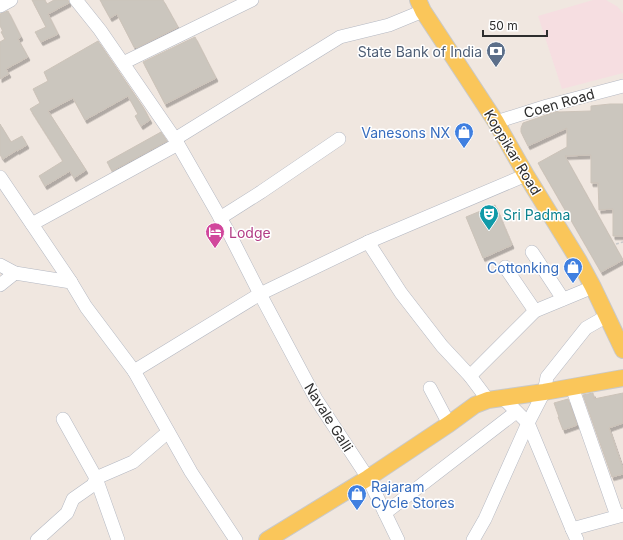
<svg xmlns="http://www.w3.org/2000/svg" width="623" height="540" viewBox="0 0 623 540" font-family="Inter,sans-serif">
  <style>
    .medical { fill: #f6dee1 }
    .building { fill: #cbc6be; stroke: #ccc3b9; filter: url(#shadow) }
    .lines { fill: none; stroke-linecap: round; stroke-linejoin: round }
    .minor-casing { stroke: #b4b8c2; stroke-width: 14 }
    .major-casing { stroke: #c9c9c9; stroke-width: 18 }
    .path { stroke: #c9c9c9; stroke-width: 1.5; stroke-dasharray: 3 2; stroke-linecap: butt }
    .minor { stroke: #fff; stroke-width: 13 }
    .major { stroke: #fac65a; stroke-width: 16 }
    .labels { text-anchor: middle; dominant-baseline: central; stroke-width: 3; stroke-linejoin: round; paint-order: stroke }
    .service-label { font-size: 14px; fill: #4e5e75; stroke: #fff; text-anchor: end }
    .street-label { font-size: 14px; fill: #2e2e2e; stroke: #fff }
    .shop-label { font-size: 14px; fill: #366cbe; stroke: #fff; text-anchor: end }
    .culture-label { font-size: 14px; fill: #0d838f; stroke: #fff; text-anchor: start }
    .hotel-label { font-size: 14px; fill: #b23c85; stroke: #fff; text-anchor: start }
  </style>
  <defs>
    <filter id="shadow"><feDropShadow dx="2" dy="3.5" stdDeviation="0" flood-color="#0004"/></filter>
  </defs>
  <rect width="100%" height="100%" fill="#f0e7e0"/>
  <!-- medical -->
  <polygon class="medical" points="593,0 606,0 618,7 623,14 623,73 562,89 538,16"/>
  <!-- building -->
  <g class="building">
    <polygon points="32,0 45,0 47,4 54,0 68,0 69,3 48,14 58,34 41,42 35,32 46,27"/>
    <polygon points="100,0 163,0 178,27 136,48 135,47 134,47 117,14 110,18"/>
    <polygon points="8,11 21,37 18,39 28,57 6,69 9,74 0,79 0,42 5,39 1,32 3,31 0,26 0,14"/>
    <polygon points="195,37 216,78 165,104 143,62"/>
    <polygon points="98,41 143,107 150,120 141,126 135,116 138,114 128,96 85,120 73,98 48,111 86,170 74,178 70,171 45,186 39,176 63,161 30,109 40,103 33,89 48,81 44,72"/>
    <polygon points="610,104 623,104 623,236 613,236 613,209 599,210 598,183 591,183 591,155 565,156 623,260 601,272 538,163 567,147 567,128 528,146 521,132 521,128 523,123 549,114 558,111 558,112 591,111 591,106"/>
    <polygon points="0,124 11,142 22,136 27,145 17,151 17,150 3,159 0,155"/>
    <polygon points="161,132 167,141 112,171 107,162"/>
    <polygon points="495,205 512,245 483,258 466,217"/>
    <polygon points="593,393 594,399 623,393 623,423 609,428 623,469 623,474 612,477 583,395"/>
    <polygon points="568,399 577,425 563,430 558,417 559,417 554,403"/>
  </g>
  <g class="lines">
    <!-- minor casing -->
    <g class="minor-casing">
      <g id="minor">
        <polyline points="76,0 100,30 175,139 230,235 260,294 316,399 368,478 398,540"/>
        <polyline points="0,6 11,0"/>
        <polyline points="123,63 252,0"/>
        <polyline points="496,122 547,106 623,86"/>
        <polyline points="175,139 340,37 389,25 423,11"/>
        <polyline points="0,177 71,282"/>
        <polyline points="220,218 261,192 339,139"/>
        <polyline points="32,224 178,144"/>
        <polyline points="368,242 401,293 442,346 470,376 488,400"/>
        <polyline points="532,252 563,299"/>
        <polyline points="0,265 15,273 71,282 86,307 134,371 191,472 236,540"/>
        <polyline points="505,267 535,311"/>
        <polyline points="0,285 15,273"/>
        <polyline points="134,371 260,294 368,242 526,175"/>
        <polyline points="470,376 535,311 593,287"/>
        <polyline points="572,387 617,516"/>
        <polyline points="430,388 449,424"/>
        <polyline points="503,398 528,423 572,529 623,515"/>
        <polyline points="63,419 96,478 118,540"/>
        <polyline points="385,513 516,412"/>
        <polyline points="572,529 577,540"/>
        <polyline points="37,540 67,513 73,499 93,485 96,478 133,462 168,432"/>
        <polyline points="473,540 485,519 528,423 544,392 547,377 586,328 607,316"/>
      </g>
    </g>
    <!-- major casing -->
    <g class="major-casing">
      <g id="major">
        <polyline points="418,0 423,11 496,122 526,175 579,261 593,287 623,350"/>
        <polyline points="267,540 368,478 449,424 475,405 488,400 544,392 623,378"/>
      </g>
    </g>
    <!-- path -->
    <polyline class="path" points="616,244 623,242"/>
    <!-- minor -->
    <use href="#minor" class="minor"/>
    <!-- major -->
    <use href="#major" class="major"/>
  </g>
  <!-- icons -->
  <defs>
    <g id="bank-pin" transform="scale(1)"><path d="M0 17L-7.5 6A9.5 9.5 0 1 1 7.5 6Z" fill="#5c6f8a" stroke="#fff"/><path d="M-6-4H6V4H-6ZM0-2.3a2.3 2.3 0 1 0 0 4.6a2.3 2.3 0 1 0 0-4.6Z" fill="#fff"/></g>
    <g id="shop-pin" transform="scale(1)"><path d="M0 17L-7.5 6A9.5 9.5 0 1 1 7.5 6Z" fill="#3f7fe0" stroke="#fff"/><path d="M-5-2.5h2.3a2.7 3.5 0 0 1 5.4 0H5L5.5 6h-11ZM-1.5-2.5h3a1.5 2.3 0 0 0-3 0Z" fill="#fff"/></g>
    <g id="theatre-pin" transform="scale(1)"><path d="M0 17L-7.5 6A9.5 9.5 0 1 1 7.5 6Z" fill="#0f9aa8" stroke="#fff"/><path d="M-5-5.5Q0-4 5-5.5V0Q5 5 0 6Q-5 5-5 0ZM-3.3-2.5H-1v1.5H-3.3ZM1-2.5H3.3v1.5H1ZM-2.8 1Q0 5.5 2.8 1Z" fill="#fff"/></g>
    <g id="hotel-pin" transform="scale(1)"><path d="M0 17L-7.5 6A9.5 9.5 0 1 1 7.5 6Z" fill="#d1479c" stroke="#fff"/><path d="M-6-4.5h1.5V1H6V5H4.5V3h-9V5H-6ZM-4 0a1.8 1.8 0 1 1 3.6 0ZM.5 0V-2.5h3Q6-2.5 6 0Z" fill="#fff"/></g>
  </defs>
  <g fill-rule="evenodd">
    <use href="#bank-pin" x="496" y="51"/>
    <use href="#shop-pin" x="464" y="132"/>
    <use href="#theatre-pin" x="489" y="214"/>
    <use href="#hotel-pin" x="215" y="232"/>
    <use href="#shop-pin" x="573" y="267"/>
    <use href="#shop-pin" x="357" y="494"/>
  </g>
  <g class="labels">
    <!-- service labels -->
    <g class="service-label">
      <text x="482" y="51">State Bank of India</text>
    </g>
    <!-- street labels -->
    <g class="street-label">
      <text transform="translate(559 103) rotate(-16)">Coen Road</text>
      <text transform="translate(513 152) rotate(59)">Koppikar Road</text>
      <text transform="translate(329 417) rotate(58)">Navale Galli</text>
    </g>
    <!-- shop labels -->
    <g class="shop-label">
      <text x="450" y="132">Vanesons NX</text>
      <text x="559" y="267">Cottonking</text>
      <text x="371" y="486" text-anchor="start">Rajaram<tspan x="371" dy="16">Cycle Stores</tspan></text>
    </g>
    <!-- culture labels -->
    <g class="culture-label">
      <text x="503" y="214">Sri Padma</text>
    </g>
    <!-- hotel labels -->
    <g class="hotel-label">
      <text x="229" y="232">Lodge</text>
    </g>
  </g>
  <!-- scale -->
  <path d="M483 30v6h64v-6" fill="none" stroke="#2e2e2e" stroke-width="2"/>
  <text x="489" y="30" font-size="12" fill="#2e2e2e" stroke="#ffffff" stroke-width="3" paint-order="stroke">50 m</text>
</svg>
